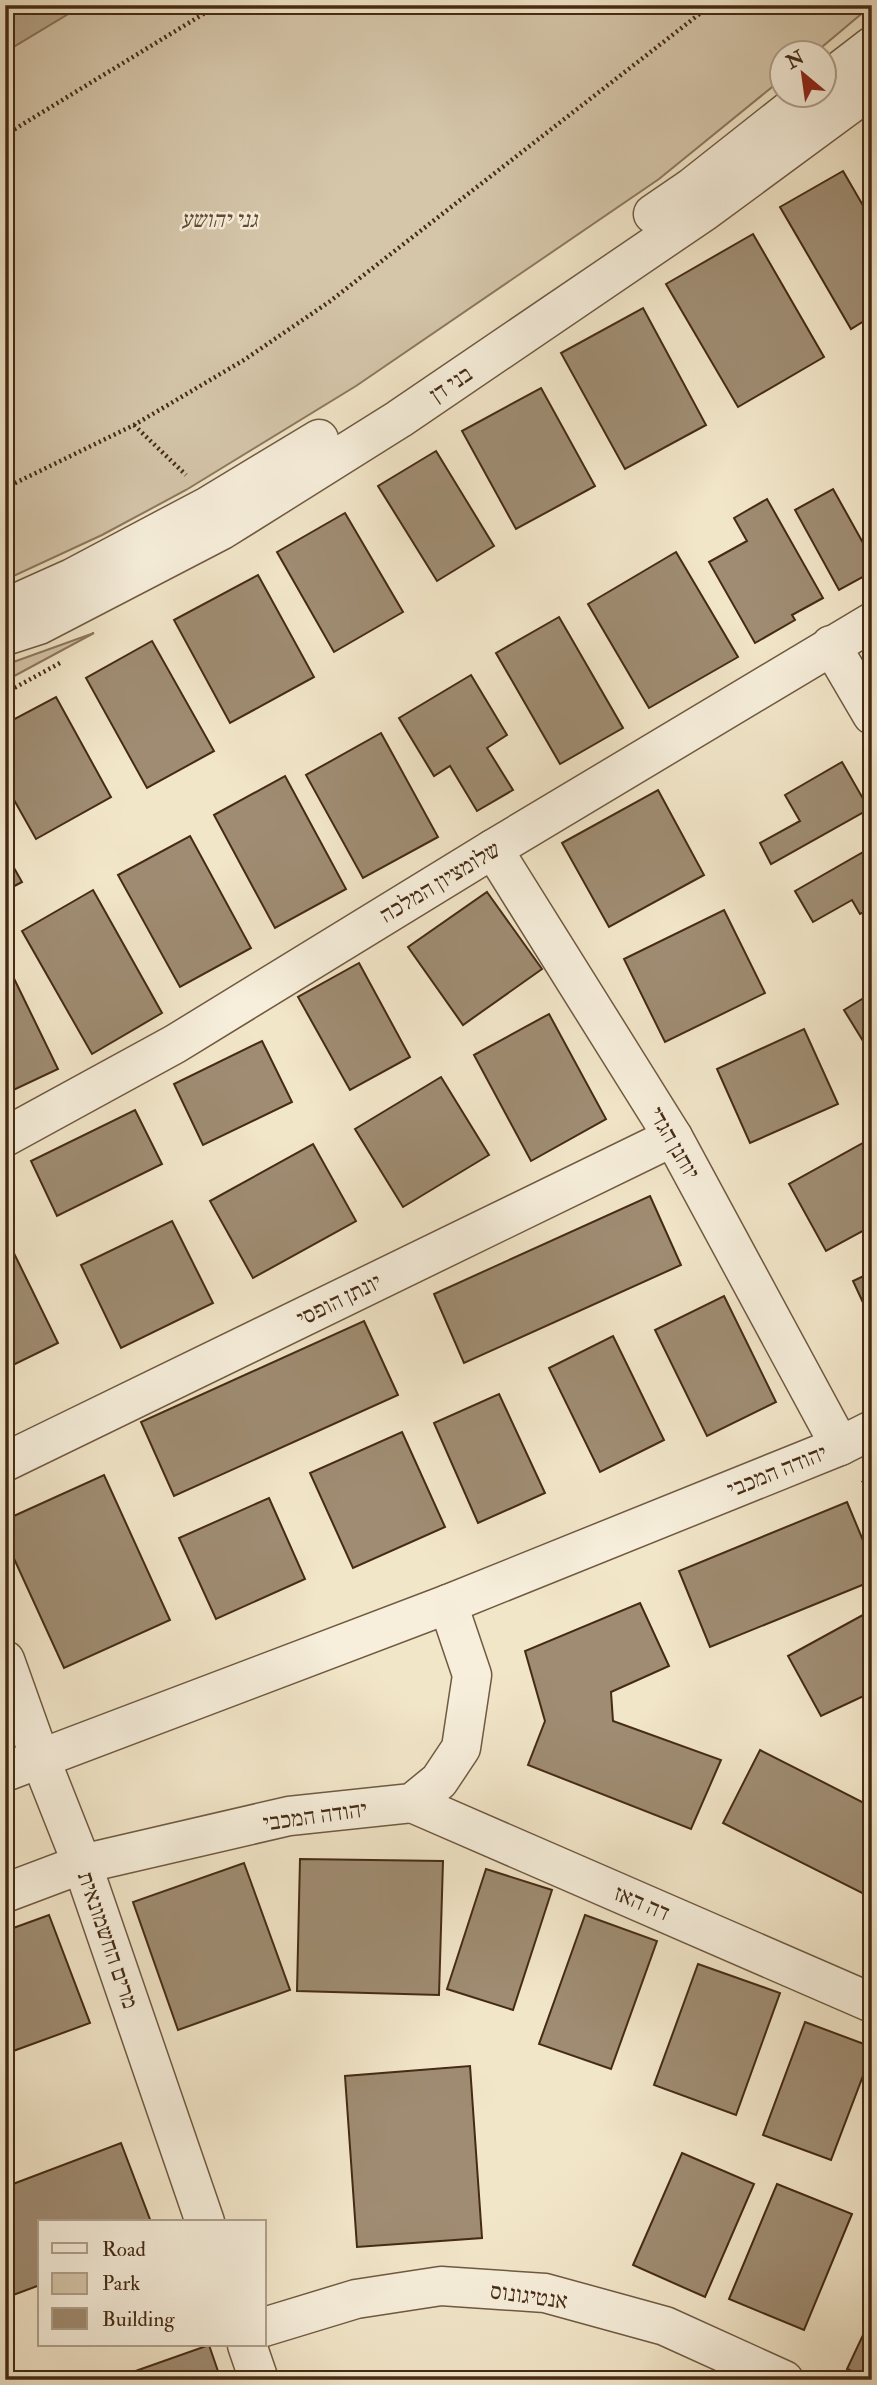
<svg xmlns="http://www.w3.org/2000/svg" width="877" height="2385" viewBox="0 0 877 2385" font-family="'IM FELL Double Pica','Frank Ruhl Libre',serif">
  <style>
    .green { fill: #d5c6aa; stroke: #8d785f; stroke-width: 2 }
    .water { fill: #b7a68b; stroke: #89755b; stroke-width: 2 }
    .building { fill: #9f8c72; stroke: #452b14; stroke-width: 2 }
    .lines { fill: none; stroke-linecap: round; stroke-linejoin: round }
    .minor-casing { stroke: #705a41; stroke-width: 41 }
    .tertiary-casing { stroke: #705a41; stroke-width: 41 }
    .path { stroke: #452b14; stroke-width: 4.5; stroke-dasharray: 2 3.5; stroke-linecap: butt }
    .minor { stroke: #f7efdc; stroke-width: 38 }
    .tertiary { stroke: #f7efdc; stroke-width: 38 }
    .labels { text-anchor: middle; dominant-baseline: central; stroke-width: 5; stroke-linejoin: round; paint-order: stroke }
    .park-label { font-size: 23px; font-style: italic; fill: #624a32; stroke: #f7efdc }
    .street-label { font-size: 23px; fill: #452b14; stroke: #f7efdc }
  </style>
  <rect width="100%" height="100%" fill="#f2e6c9"/>
  <filter id="stains"><feTurbulence type="fractalNoise" baseFrequency=".00286" numOctaves="4"/><feColorMatrix values="0 0 0 0 .2 0 0 0 0 .09 0 0 0 0 .02 0 0 0 .5 -.17"/></filter>
  <radialGradient id="worn" r=".72"><stop offset=".6" stop-color="#630" stop-opacity="0"/><stop offset="1" stop-color="#630" stop-opacity=".3"/></radialGradient>
  <!-- green -->
  <g class="green">
    <polygon points="83,5 872,5 816,52 782,52 782,79 659,179 356,386 186,490 102,535 5,580 5,52"/>
    <polygon points="94,633 5,681 5,665"/>
  </g>
  <!-- water -->
  <polygon class="water" points="5,5 83,5 5,52"/>
  <!-- building -->
  <g class="building">
    <polygon points="843,171 872,221 872,316 851,329 780,207"/>
    <polygon points="753,234 824,357 738,407 666,284"/>
    <polygon points="643,308 706,425 625,469 561,353"/>
    <polygon points="541,388 595,486 516,529 462,431"/>
    <polygon points="436,451 494,546 437,581 378,486"/>
    <polygon points="833,489 872,559 872,572 839,590 795,510"/>
    <polygon points="767,499 823,598 792,615 795,620 755,643 709,562 747,541 734,518"/>
    <polygon points="345,513 403,612 334,652 277,552"/>
    <polygon points="676,552 738,657 649,708 588,604"/>
    <polygon points="258,575 314,677 230,723 174,620"/>
    <polygon points="559,617 623,728 560,764 496,653"/>
    <polygon points="152,641 214,751 147,788 86,678"/>
    <polygon points="471,675 507,735 487,748 513,790 477,811 450,766 434,776 399,718"/>
    <polygon points="56,697 111,797 36,839 5,784 5,724"/>
    <polygon points="381,733 438,837 363,878 306,775"/>
    <polygon points="842,762 869,809 771,864 760,843 800,821 785,795"/>
    <polygon points="285,776 346,889 275,928 214,815"/>
    <polygon points="658,790 704,875 609,927 562,843"/>
    <polygon points="190,836 251,948 180,987 118,875"/>
    <polygon points="872,847 872,908 860,914 852,900 813,922 795,891"/>
    <polygon points="5,852 22,882 5,891"/>
    <polygon points="93,890 162,1013 92,1054 22,931"/>
    <polygon points="487,892 542,969 463,1025 408,947"/>
    <polygon points="724,910 765,993 665,1042 624,959"/>
    <polygon points="5,960 58,1069 5,1094"/>
    <polygon points="359,963 410,1057 350,1090 298,997"/>
    <polygon points="872,993 872,1054 871,1054 844,1010"/>
    <polygon points="549,1014 606,1119 531,1161 474,1055"/>
    <polygon points="804,1029 838,1104 750,1143 717,1069"/>
    <polygon points="262,1041 292,1102 203,1145 174,1084"/>
    <polygon points="441,1077 489,1155 403,1207 355,1129"/>
    <polygon points="135,1110 162,1164 57,1216 31,1161"/>
    <polygon points="872,1138 872,1226 826,1251 789,1184"/>
    <polygon points="313,1144 356,1221 253,1278 210,1201"/>
    <polygon points="650,1196 681,1265 464,1363 434,1294"/>
    <polygon points="172,1221 213,1303 121,1348 81,1265"/>
    <polygon points="5,1235 58,1343 5,1369"/>
    <polygon points="872,1272 872,1322 853,1281"/>
    <polygon points="724,1296 776,1402 707,1436 655,1330"/>
    <polygon points="364,1321 398,1395 174,1496 141,1422"/>
    <polygon points="613,1336 664,1440 600,1472 549,1368"/>
    <polygon points="499,1394 545,1493 478,1523 434,1423"/>
    <polygon points="402,1432 445,1527 353,1568 310,1473"/>
    <polygon points="104,1475 170,1620 64,1668 5,1539 5,1520"/>
    <polygon points="269,1498 305,1579 216,1619 179,1538"/>
    <polygon points="847,1502 872,1562 872,1581 710,1647 679,1571"/>
    <polygon points="640,1603 669,1666 611,1692 613,1721 721,1760 691,1829 528,1765 545,1721 525,1651"/>
    <polygon points="872,1610 872,1695 870,1693 821,1716 788,1656"/>
    <polygon points="760,1750 872,1807 872,1898 723,1823"/>
    <polygon points="300,1859 443,1861 439,1995 297,1991"/>
    <polygon points="244,1863 290,1990 178,2030 133,1902"/>
    <polygon points="486,1869 552,1890 513,2010 447,1989"/>
    <polygon points="49,1915 90,2023 5,2054 5,1931"/>
    <polygon points="585,1915 657,1941 611,2069 539,2044"/>
    <polygon points="698,1964 780,1993 736,2115 654,2085"/>
    <polygon points="805,2022 872,2047 872,2052 831,2160 763,2135"/>
    <polygon points="470,2066 482,2238 357,2247 345,2076"/>
    <polygon points="121,2143 151,2222 40,2222 40,2285 5,2298 5,2187"/>
    <polygon points="682,2153 754,2184 705,2297 633,2265"/>
    <polygon points="777,2184 852,2214 804,2330 729,2299"/>
    <polygon points="872,2316 872,2380 847,2369"/>
    <polygon points="209,2345 221,2380 110,2380"/>
  </g>
  <g class="lines">
    <!-- minor casing -->
    <g class="minor-casing">
      <g id="minor">
        <polyline points="824,83 872,46"/>
        <polyline points="653,214 691,188 810,94"/>
        <polyline points="5,608 72,578 208,506 319,439"/>
        <polyline points="5,636 39,625 222,530 399,419 705,211 872,88"/>
        <polyline points="831,645 872,715"/>
        <polyline points="493,849 673,1137 840,1446"/>
        <polyline points="5,1137 175,1044 493,849 872,622"/>
        <polyline points="5,1462 673,1137"/>
        <polyline points="5,1660 40,1758 82,1864 205,2222"/>
        <polyline points="412,1803 872,2003"/>
        <polyline points="264,2327 356,2299 441,2286 545,2293 665,2326 784,2380"/>
        <polyline points="247,2345 259,2380"/>
      </g>
    </g>
    <!-- tertiary casing -->
    <g class="tertiary-casing">
      <g id="tertiary">
        <polyline points="5,1772 448,1604 840,1446 872,1430"/>
        <polyline points="5,1893 82,1864 289,1816 412,1803 439,1781 461,1748 472,1675 448,1604"/>
      </g>
    </g>
    <!-- path -->
    <g class="path">
      <polyline points="5,135 218,5"/>
      <polyline points="134,425 186,475"/>
      <polyline points="5,488 134,425 244,360 329,302 711,5"/>
      <polyline points="5,693 60,663"/>
      <polyline points="863,1480 872,1494"/>
    </g>
    <!-- minor -->
    <use href="#minor" class="minor"/>
    <!-- tertiary -->
    <use href="#tertiary" class="tertiary"/>
  </g>
  <g class="labels">
    <!-- park labels -->
    <g class="park-label">
      <text x="219" y="219">גני יהושע</text>
    </g>
    <!-- street labels -->
    <g class="street-label">
      <text transform="translate(451 384) rotate(-34)">בני דן</text>
      <text transform="translate(440 882) rotate(-31)">שלומציון המלכה</text>
      <text transform="translate(674 1143) rotate(60)">יוחנן הגדי</text>
      <text transform="translate(339 1300) rotate(-26)">יונתן הופסי</text>
      <text transform="translate(777 1471) rotate(-22)">יהודה המכבי</text>
      <text transform="translate(315 1816) rotate(-8)">יהודה המכבי</text>
      <text transform="translate(642 1903) rotate(23)">דה האז</text>
      <text transform="translate(108 1940) rotate(71)">מרים החשמונאית</text>
      <text transform="translate(529 2296) rotate(8)">אנטיגונוס</text>
    </g>
  </g>
  <!-- margin -->
  <rect width="877" height="2385" fill="none" stroke="#f2e6c9" stroke-width="28"/>
  <rect x="7" y="7" width="863" height="2371" fill="none" stroke="#452b14" stroke-width="3.5"/>
  <rect x="14" y="14" width="849" height="2357" fill="none" stroke="#452b14" stroke-width="2"/>
  <!-- legend -->
  <rect x="38" y="2220" width="228" height="126" fill="#f7efdc" stroke="#b0a18c" stroke-width="2"/>
  <rect x="52" y="2243" width="35" height="10" fill="#f7efdc" stroke="#b0a18c" stroke-width="2"/>
  <text x="102" y="2256" font-size="21" fill="#452b14">Road</text>
  <rect x="52" y="2273" width="35" height="21" fill="#d5c6aa" stroke="#b0a18c" stroke-width="2"/>
  <text x="102" y="2290" font-size="21" fill="#452b14">Park</text>
  <rect x="52" y="2308" width="35" height="21" fill="#9f8c72" stroke="#b0a18c" stroke-width="2"/>
  <text x="102" y="2326" font-size="21" fill="#452b14">Building</text>
  <!-- north arrow -->
  <g transform="translate(803 74) rotate(331)"><circle r="33" fill="#f7efdc" stroke="#b0a18c" stroke-width="2"/>
  <path d="M0-5L12 26L0 18L-12 26Z" fill="#8f2418"/>
  <text y="-10" font-size="19" font-weight="bold" text-anchor="middle" fill="#452b14">N</text>
  </g>
  <rect width="100%" height="100%" filter="url(#stains)"/>
  <rect width="100%" height="100%" fill="url(#worn)"/>
</svg>
